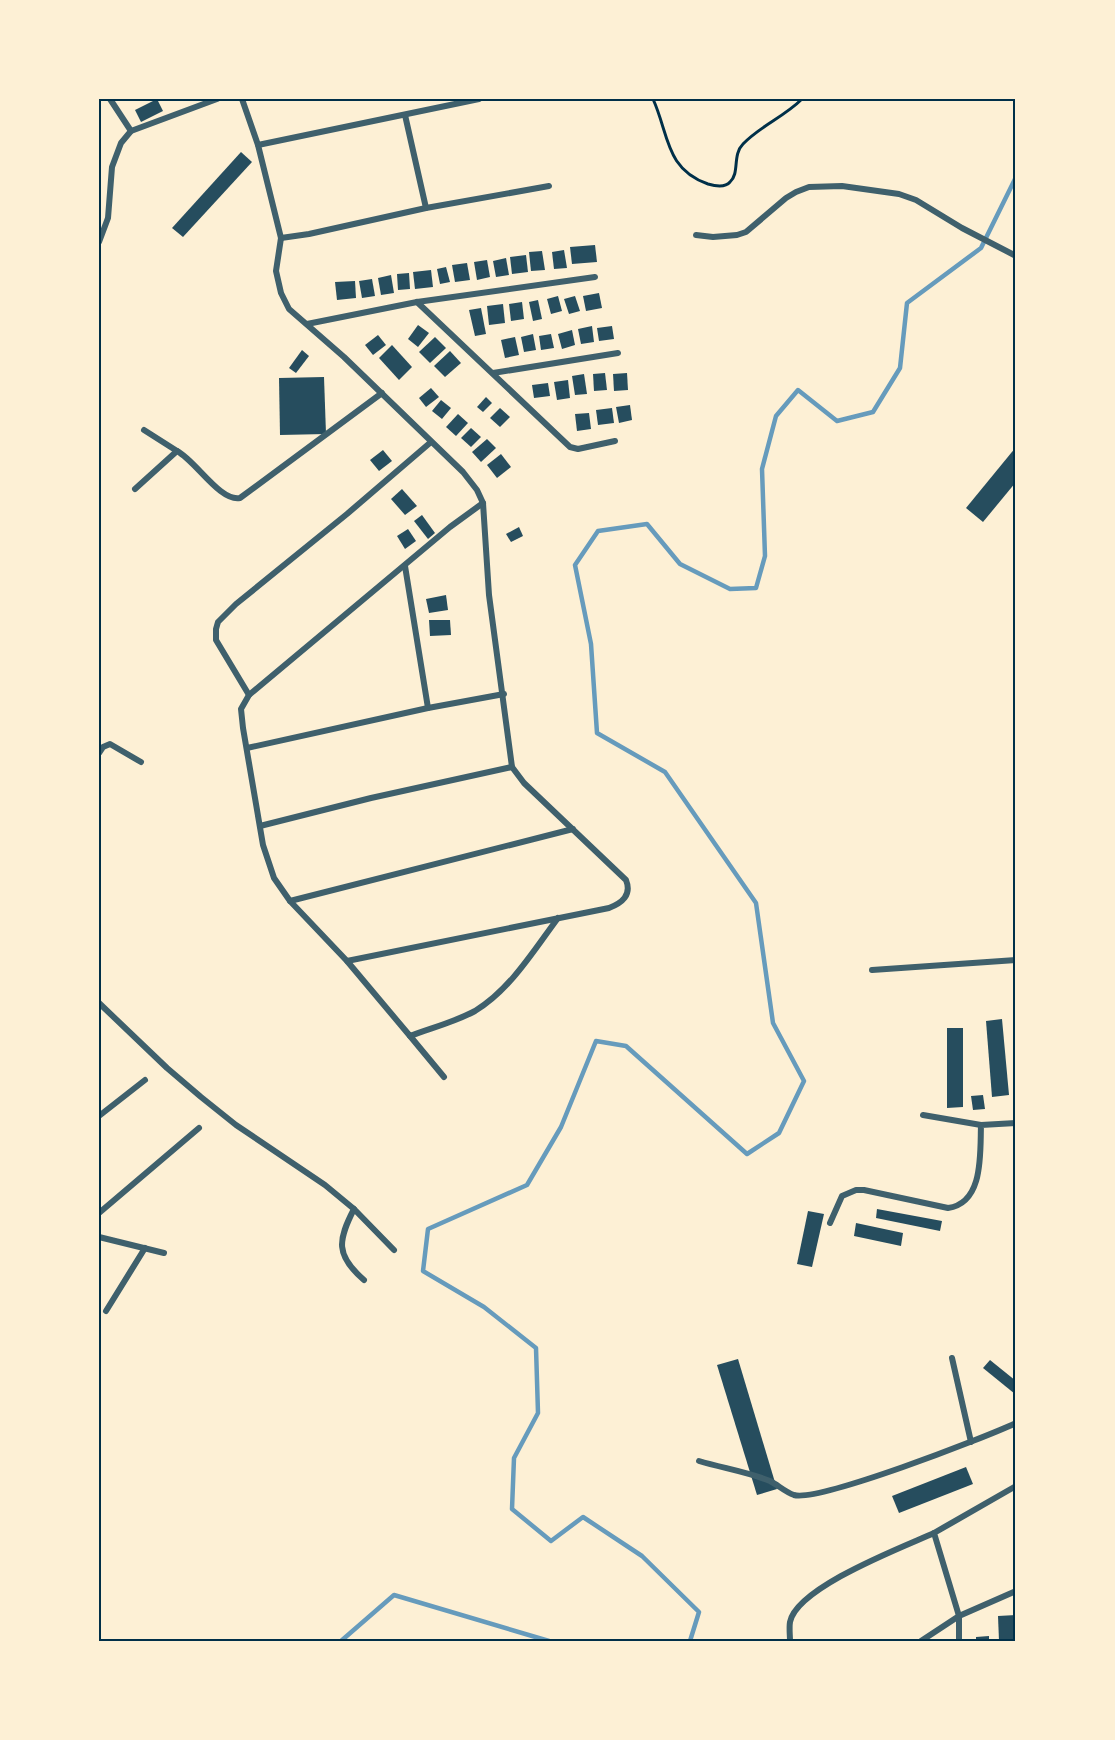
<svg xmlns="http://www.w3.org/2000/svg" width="1115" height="1740" viewBox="0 0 1115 1740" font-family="Mulish,sans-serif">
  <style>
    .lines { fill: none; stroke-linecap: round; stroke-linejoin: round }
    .stream { stroke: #669bbc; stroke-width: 4.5 }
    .building { fill: #264d5e }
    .path { stroke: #003049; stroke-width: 3 }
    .minor { stroke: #3f606c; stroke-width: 6 }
    .neatline { fill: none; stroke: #003049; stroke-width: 2 }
  </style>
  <rect width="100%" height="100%" fill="#fdf0d5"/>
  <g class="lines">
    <!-- stream -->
    <g class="stream">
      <polyline points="341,1641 394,1595 549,1641"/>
      <polyline points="690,1641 699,1612 642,1556 583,1517 551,1541 512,1509 514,1458 538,1413 536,1348 484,1307 423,1271 428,1229 527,1185 561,1127 596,1041 626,1046 747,1154 779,1133 804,1081 773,1023 756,903 665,772 597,733 591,644 575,565 598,531 647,524 680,564 730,589 756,588 765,556 762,469 776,416 798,390 837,421 873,412 900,368 907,303 981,248 1016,177"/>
    </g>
  </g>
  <!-- building -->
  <g class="building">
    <polygon points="157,99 163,111 141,122 135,110"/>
    <polygon points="241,152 252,162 183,237 172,228"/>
    <polygon points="595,245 597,262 572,264 570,247"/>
    <polygon points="564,250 567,268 554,269 552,252"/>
    <polygon points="542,251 545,270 531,271 529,252"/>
    <polygon points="526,255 528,272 512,274 510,257"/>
    <polygon points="506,258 509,275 496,277 493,261"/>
    <polygon points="487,260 490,277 477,280 474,262"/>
    <polygon points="467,263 470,280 455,282 452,265"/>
    <polygon points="446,267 450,282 440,284 437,269"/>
    <polygon points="431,270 433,287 415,289 413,272"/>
    <polygon points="409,273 410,289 398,290 397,274"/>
    <polygon points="391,275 394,293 381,295 378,278"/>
    <polygon points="372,279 375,296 362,298 359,281"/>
    <polygon points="355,281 356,298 337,300 335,282"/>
    <polygon points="599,293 602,308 586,311 583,296"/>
    <polygon points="558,296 562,311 551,314 547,299"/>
    <polygon points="575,296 580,311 569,314 564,299"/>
    <polygon points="538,300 542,319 533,321 529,302"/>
    <polygon points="522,302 524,319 511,321 509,304"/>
    <polygon points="503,304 505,323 489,325 487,306"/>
    <polygon points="481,308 486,334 475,336 469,310"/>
    <polygon points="418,325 429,333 418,347 408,339"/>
    <polygon points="592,326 594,342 581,344 578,329"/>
    <polygon points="612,326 614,339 599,341 597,328"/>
    <polygon points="572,330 575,345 562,349 558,334"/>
    <polygon points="533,334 536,350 524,352 521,337"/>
    <polygon points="551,334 554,348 541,350 539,336"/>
    <polygon points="378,335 386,345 373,355 365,345"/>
    <polygon points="435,337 446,348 430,363 419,352"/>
    <polygon points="515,337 519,355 505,358 501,340"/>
    <polygon points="392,345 412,367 399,380 379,358"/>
    <polygon points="302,350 309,356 296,373 289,368"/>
    <polygon points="450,351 461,363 445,377 434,366"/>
    <polygon points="605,373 607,390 594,391 593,374"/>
    <polygon points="627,373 628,390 614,391 613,374"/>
    <polygon points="584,374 587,394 575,395 572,376"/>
    <polygon points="324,377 326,434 280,435 279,378"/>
    <polygon points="568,380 570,398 557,400 554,382"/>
    <polygon points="548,383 550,396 534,398 532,385"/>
    <polygon points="431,388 439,397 426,407 419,398"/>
    <polygon points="486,397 492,403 483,412 477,407"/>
    <polygon points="441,400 451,408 442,419 432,411"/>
    <polygon points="630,405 632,420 619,423 616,407"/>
    <polygon points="500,408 510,417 500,427 490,418"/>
    <polygon points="612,408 614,423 598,425 596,410"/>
    <polygon points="589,413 591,429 577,431 575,414"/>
    <polygon points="458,414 468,423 456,436 446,427"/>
    <polygon points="471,428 481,437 471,447 461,438"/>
    <polygon points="487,439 496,448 481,462 472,452"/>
    <polygon points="1016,447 1016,482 983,522 966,508"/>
    <polygon points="383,450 392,461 379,471 370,460"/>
    <polygon points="501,454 511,467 497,478 487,465"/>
    <polygon points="402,489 417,506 405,515 391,499"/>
    <polygon points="422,515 435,533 428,539 414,521"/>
    <polygon points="519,527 523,536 511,542 506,534"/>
    <polygon points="408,529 416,541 405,549 397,536"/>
    <polygon points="446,595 448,610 429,613 426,599"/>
    <polygon points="429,620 450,620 451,635 430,636"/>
    <polygon points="1002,1019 1009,1095 992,1097 986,1021"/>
    <polygon points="947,1028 963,1028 963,1107 947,1108"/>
    <polygon points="983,1095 985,1109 973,1110 971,1096"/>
    <polygon points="877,1209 942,1221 940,1231 876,1218"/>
    <polygon points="808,1211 824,1214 812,1267 797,1264"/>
    <polygon points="856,1223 903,1233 901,1246 854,1236"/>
    <polygon points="738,1359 777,1489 757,1495 717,1365"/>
    <polygon points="990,1360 1016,1381 1015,1394 983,1368"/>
    <polygon points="966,1467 973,1484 899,1513 892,1496"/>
    <polygon points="1016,1615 1016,1641 999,1641 998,1616"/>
    <polygon points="989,1636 989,1641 976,1641 976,1637"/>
  </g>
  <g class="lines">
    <!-- path -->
    <path class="path" d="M 653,99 C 669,134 665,169 708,184 C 715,186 725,188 730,182 C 740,173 732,155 743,144 C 760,126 784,117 802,99"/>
    <!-- minor -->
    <g class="minor">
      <polyline points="110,99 131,131"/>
      <path d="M 242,99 L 258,145 L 281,238 L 276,271 L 281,293 L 289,309 L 344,357 L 463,472 L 477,490 L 483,503 L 489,595 L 512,767 L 524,783 L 626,880 C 632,895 622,903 609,908 L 347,961"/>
      <polyline points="405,115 426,208"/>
      <polyline points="258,145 479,99"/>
      <polyline points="696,235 713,237 737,235 746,232 786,198 796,192 809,187 842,186 899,194 916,200 962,228 1016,256"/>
      <polyline points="281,238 309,234 426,208 549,186"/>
      <polyline points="99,242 108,218 112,167 121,143 131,131 217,99"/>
      <polyline points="417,302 570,447 578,449 615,441"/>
      <polyline points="307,324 417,302 595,277"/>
      <polyline points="493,373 618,353"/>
      <polyline points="144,430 177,451"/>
      <polyline points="431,442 347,514 236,604 218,622 216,629 216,640 249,695 450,527 483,503"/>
      <path d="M 135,489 L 177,451 C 196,461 220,502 240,498 L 382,393"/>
      <polyline points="405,566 428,708"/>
      <path d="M 249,695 L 241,709 L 243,728 L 263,845 L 274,878 L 290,901 L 347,961 L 410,1036 C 431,1028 455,1022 475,1011 C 510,990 534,950 558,918"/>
      <polyline points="247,748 428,708 504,694"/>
      <polyline points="99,753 103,747 110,744 141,762"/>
      <polyline points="260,826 371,798 512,767"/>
      <polyline points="290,901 573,829"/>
      <polyline points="872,970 1016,960"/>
      <path d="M 99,1003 L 167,1068 L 201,1097 L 236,1125 L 325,1185 L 354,1209 C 338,1240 335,1255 364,1280"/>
      <polyline points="410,1036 444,1077"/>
      <polyline points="923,1115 981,1125"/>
      <polyline points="99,1116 145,1080"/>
      <polyline points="354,1209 394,1250"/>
      <polyline points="99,1213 199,1128"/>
      <path d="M 830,1223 L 842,1196 L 856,1190 L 864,1190 L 948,1208 C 984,1203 980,1153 981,1125 L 1016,1123"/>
      <polyline points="99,1237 164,1253"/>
      <polyline points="106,1311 145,1248"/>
      <polyline points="952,1358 971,1442"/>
      <path d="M 699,1461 C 722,1468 748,1472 770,1481 C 778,1485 785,1492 794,1495 C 819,1502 984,1438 1016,1423"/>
      <path d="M 790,1641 C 790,1635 789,1628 790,1622 C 797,1587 903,1547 934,1533"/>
      <polyline points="921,1641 959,1616 1016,1591"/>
      <polyline points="959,1641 959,1616 934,1533 1016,1486"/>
    </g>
  </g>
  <!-- border -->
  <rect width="1115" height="1740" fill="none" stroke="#fdf0d5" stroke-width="201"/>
  <rect x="100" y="100" width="914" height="1540" class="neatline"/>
</svg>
